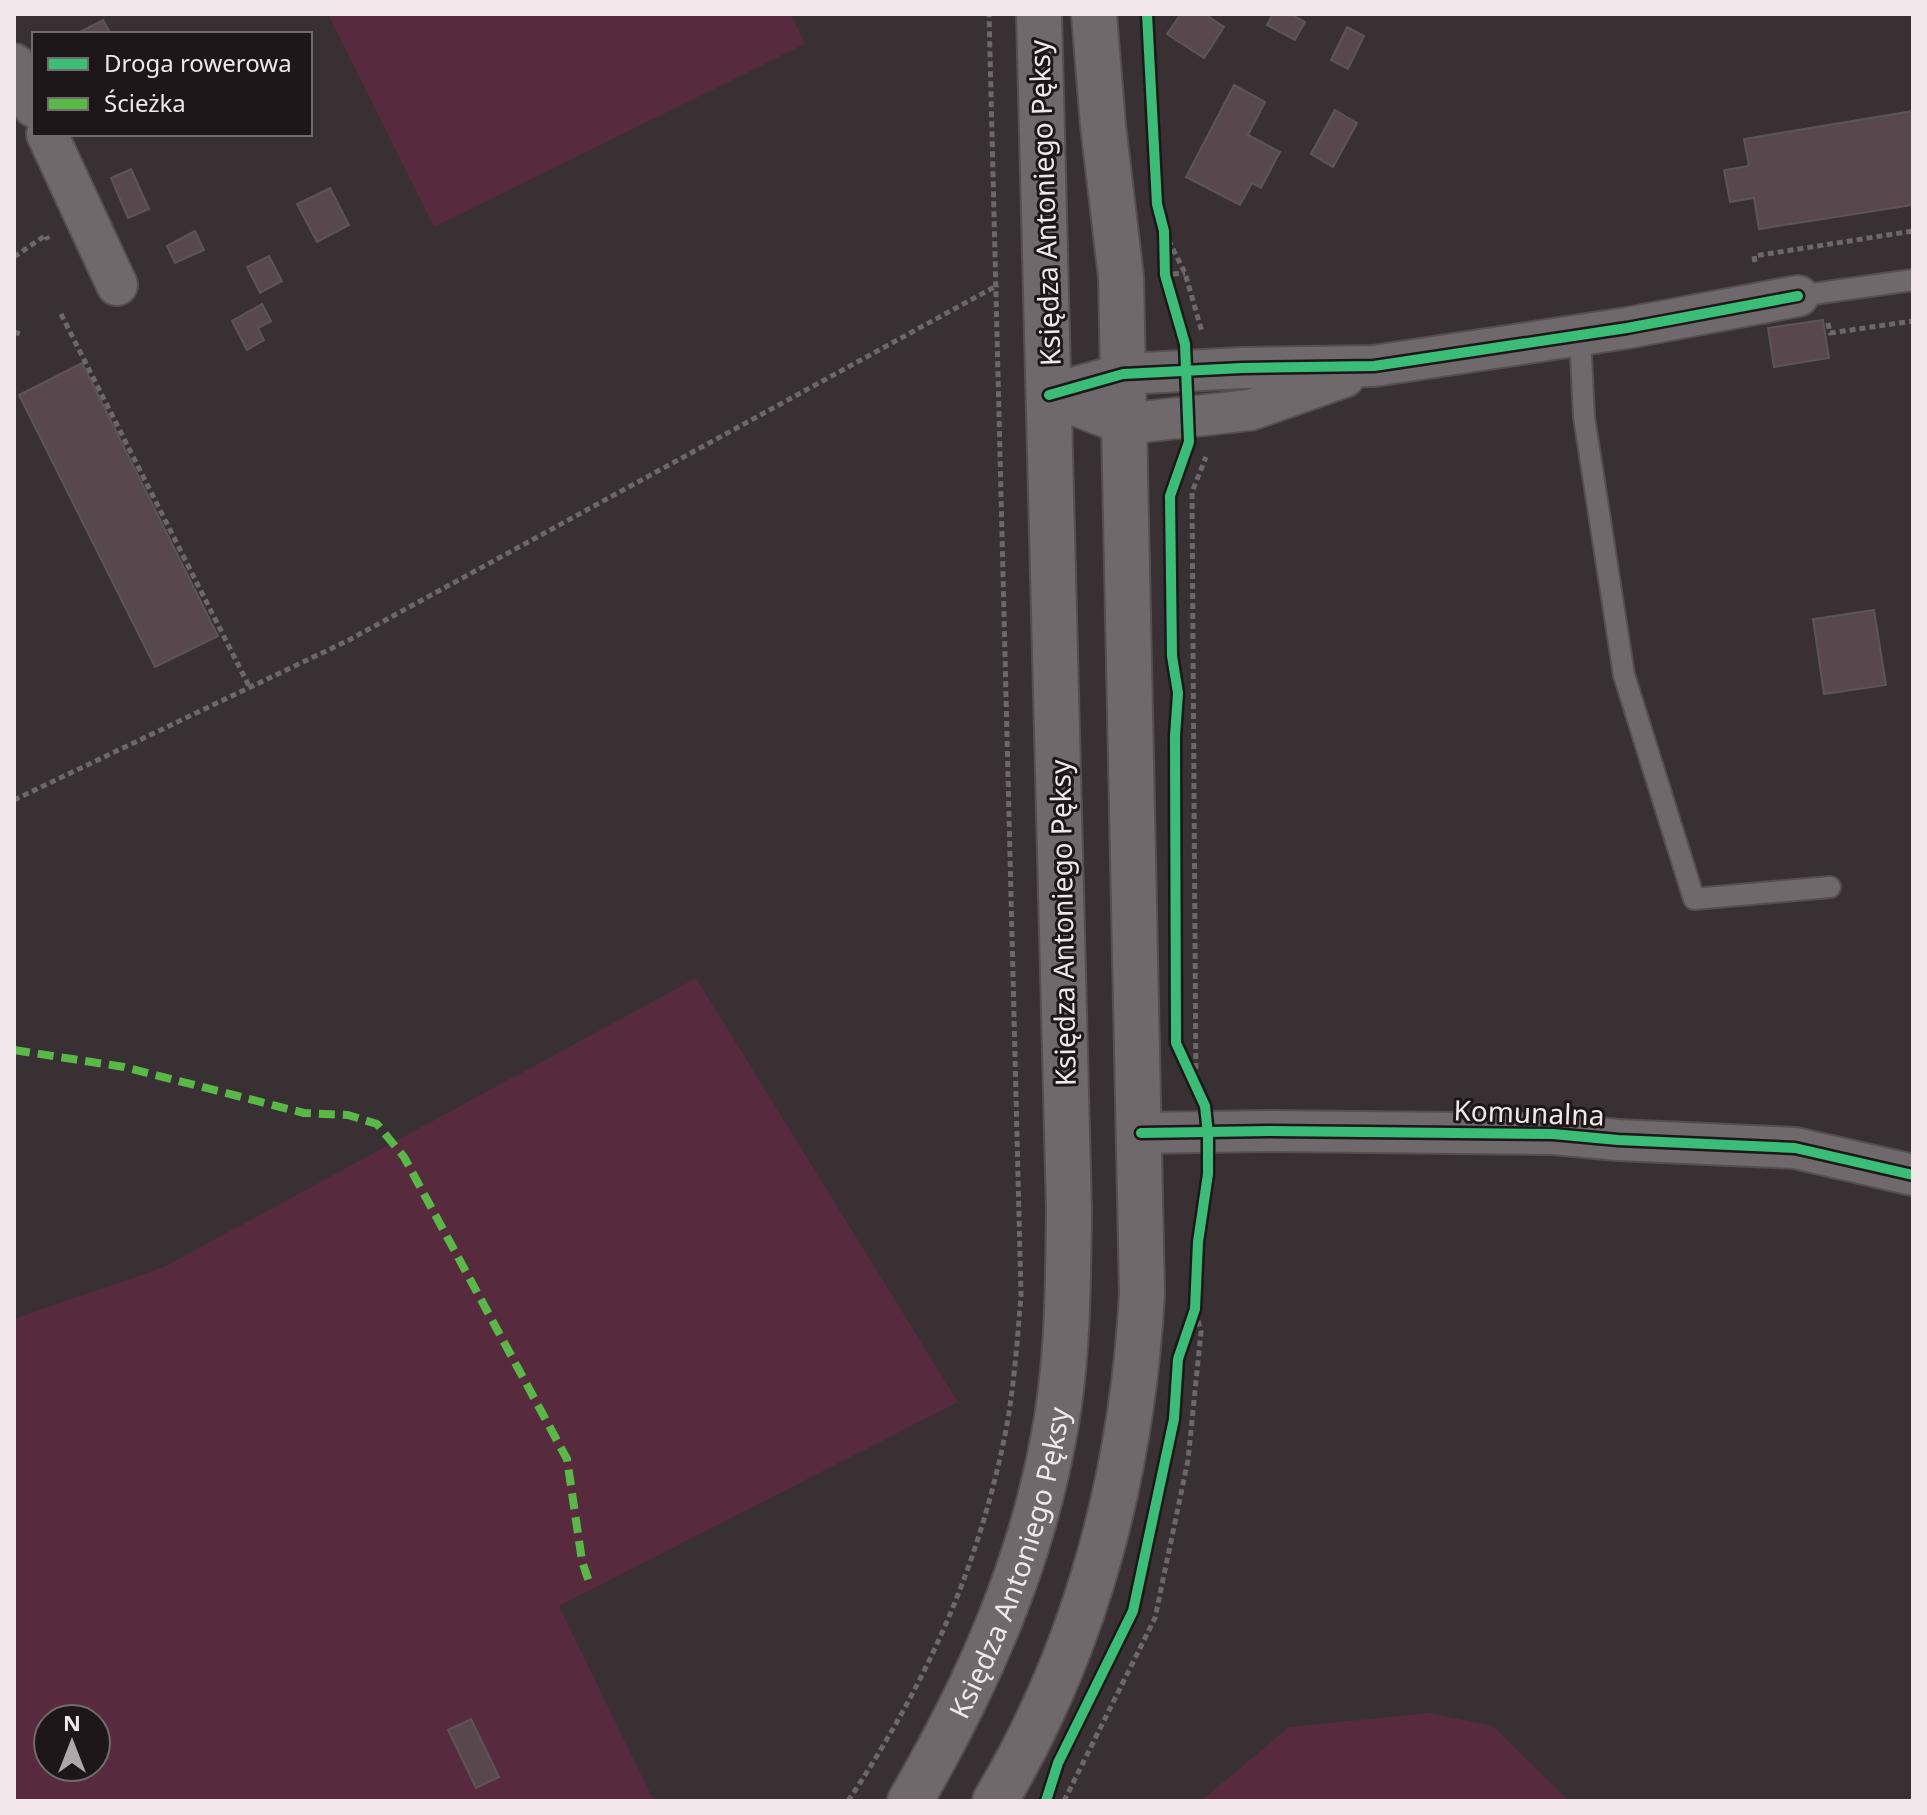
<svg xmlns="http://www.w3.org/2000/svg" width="1927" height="1815" viewBox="0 0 1927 1815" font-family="'Noto Sans',sans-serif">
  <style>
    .green { fill: #572b3d; fill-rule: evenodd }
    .building { fill: #58484e; stroke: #5c5557; stroke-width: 2 }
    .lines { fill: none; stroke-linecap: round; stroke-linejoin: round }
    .lane-casing { stroke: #564e51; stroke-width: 24 }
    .street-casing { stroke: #564e51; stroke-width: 44 }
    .secondary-casing { stroke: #564e51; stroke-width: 48 }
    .path { stroke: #6e6769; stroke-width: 5; stroke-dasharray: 6 4; stroke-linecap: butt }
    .lane { stroke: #6f696b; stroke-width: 20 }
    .street { stroke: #6f696b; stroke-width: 40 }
    .secondary { stroke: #6f696b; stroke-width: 44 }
    .quiet { stroke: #58b947; stroke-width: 8; stroke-dasharray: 16 8; stroke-linecap: butt }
    .cycleway-casing { stroke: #1e1719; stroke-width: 15 }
    .cycleway { stroke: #3abd76; stroke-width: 10 }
    .labels { text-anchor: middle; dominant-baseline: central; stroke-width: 6; stroke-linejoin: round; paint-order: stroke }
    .street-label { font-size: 28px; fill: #f1e7ea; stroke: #1e1719 }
  </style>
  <rect width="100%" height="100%" fill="#383033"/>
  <!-- green -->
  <g class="green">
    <polygon points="328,14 791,14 805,44 434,227"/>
    <path d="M 696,978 L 958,1402 L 559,1606 L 654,1801 L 14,1801 L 14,1319 L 164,1267 ZM 48,1719 L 96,1719 L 96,1767 L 48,1767 Z"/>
    <polygon points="1429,1713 1493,1726 1569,1801 1201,1801 1289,1727"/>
  </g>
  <!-- building -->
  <g class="building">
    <polygon points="1181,14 1205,14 1224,27 1204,58 1167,34"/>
    <polygon points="1273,14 1290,14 1305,22 1295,40 1267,25"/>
    <polygon points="103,20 111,34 79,34 78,33"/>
    <polygon points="1347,27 1364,36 1348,69 1331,60"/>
    <polygon points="1234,85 1265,102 1248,135 1280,152 1261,188 1252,183 1240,205 1186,177"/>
    <polygon points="1335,110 1357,123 1333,167 1311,154"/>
    <polygon points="1913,111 1913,205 1759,229 1754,198 1730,202 1724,170 1749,166 1744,139"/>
    <polygon points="131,169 149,209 128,218 111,178"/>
    <polygon points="330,188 349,225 317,242 297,204"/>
    <polygon points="195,231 204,250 175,263 167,246"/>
    <polygon points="269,256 282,281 260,293 247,267"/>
    <polygon points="262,304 271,321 258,328 264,340 247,350 232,321"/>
    <polygon points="1823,320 1829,358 1774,367 1768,328"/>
    <polygon points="82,363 218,636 155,667 19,395"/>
    <polygon points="1874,610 1886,685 1824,694 1813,619"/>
    <polygon points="471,1719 499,1777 476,1788 448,1730"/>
  </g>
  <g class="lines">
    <!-- lane casing -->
    <g class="lane-casing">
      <g id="lane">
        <polyline points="1798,296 1913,280"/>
        <polyline points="1580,335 1584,417 1624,675 1694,899 1830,887"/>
      </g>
    </g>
    <!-- street casing -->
    <g class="street-casing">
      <g id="street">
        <polyline points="14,64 34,107"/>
        <polyline points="47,134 117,285"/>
        <polyline points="1049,395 1123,374 1242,368 1374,366 1627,328 1798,296"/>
        <polyline points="1049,395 1124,424 1250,410 1344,377"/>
        <polyline points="1141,1133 1269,1131 1553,1134 1618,1140 1795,1148 1913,1175"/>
      </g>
    </g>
    <!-- secondary casing -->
    <g class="secondary-casing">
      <g id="secondary">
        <path id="s1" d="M 910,1801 C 979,1683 1033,1560 1056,1424 C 1068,1354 1068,1283 1069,1212 L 1039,14"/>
        <path d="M 995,1801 C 1087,1647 1132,1472 1142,1294 L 1121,277 L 1103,125 L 1094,14"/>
      </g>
    </g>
    <!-- path -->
    <g class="path">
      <polyline points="1164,231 1185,273 1202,332"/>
      <polyline points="14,257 46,235 48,240"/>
      <polyline points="1755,262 1754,256 1913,231"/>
      <polyline points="1163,275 1185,273"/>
      <polyline points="61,314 250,688"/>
      <polyline points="1828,323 1830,333 1913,321"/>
      <polyline points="14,332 21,334"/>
      <polyline points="14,800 349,640 998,285"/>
      <polyline points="1196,1089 1192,492 1206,457"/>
      <path d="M 848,1801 C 925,1686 977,1572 1005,1435 C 1014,1390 1017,1342 1021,1296 L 989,14"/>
      <polyline points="1064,1801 1155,1618 1188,1460 1201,1332 1195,1309"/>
    </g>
    <!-- lane -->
    <use href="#lane" class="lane"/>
    <!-- street -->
    <use href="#street" class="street"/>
    <!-- secondary -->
    <use href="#secondary" class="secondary"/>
    <!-- quiet -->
    <polyline class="quiet" points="14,1050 124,1067 304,1113 348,1115 377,1124 404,1157 567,1459 582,1561 589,1582"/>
    <!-- cycleway casing -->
    <g class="cycleway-casing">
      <g id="cycleway">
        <polyline points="1049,395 1123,374 1242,368 1374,366 1627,328 1798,296"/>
        <polyline points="1141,1133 1269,1131 1553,1134 1618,1140 1795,1148 1913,1175"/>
        <polyline points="1046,1801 1058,1763 1133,1611 1174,1419 1178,1359 1195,1309 1198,1242 1208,1174 1208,1134 1205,1106 1176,1043 1175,736 1178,693 1172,656 1170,496 1189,442 1185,344 1165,275 1164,231 1157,204 1147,14"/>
      </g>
    </g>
    <!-- cycleway -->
    <use href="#cycleway" class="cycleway"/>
  </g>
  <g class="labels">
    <!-- street labels -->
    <g class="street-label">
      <text transform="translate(1044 203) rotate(-92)">Księdza Antoniego Pęksy</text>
      <text transform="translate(1062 923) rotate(-91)">Księdza Antoniego Pęksy</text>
      <text transform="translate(1529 1112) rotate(2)">Komunalna</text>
      <text stroke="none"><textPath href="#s1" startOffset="260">Księdza Antoniego Pęksy</textPath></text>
    </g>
  </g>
  <!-- border -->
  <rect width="1927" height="1815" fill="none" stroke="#f1e7ea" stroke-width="32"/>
  <!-- legend -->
  <rect x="32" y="32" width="280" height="104" fill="#1e1719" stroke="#726a6d" stroke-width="2"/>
  <rect x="48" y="58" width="40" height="12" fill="#3abd76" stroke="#726a6d" stroke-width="2"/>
  <text x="104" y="72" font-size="24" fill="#f1e7ea">Droga rowerowa</text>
  <rect x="48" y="98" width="40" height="12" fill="#58b947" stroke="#726a6d" stroke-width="2"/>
  <text x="104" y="112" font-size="24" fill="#f1e7ea">Ścieżka</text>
  <!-- north arrow -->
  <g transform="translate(72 1743)"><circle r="38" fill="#1e1719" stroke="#726a6d" stroke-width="2"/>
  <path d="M0-6L14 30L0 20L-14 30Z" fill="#b0a7aa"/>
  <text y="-12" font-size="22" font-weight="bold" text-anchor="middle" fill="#f1e7ea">N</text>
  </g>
</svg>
